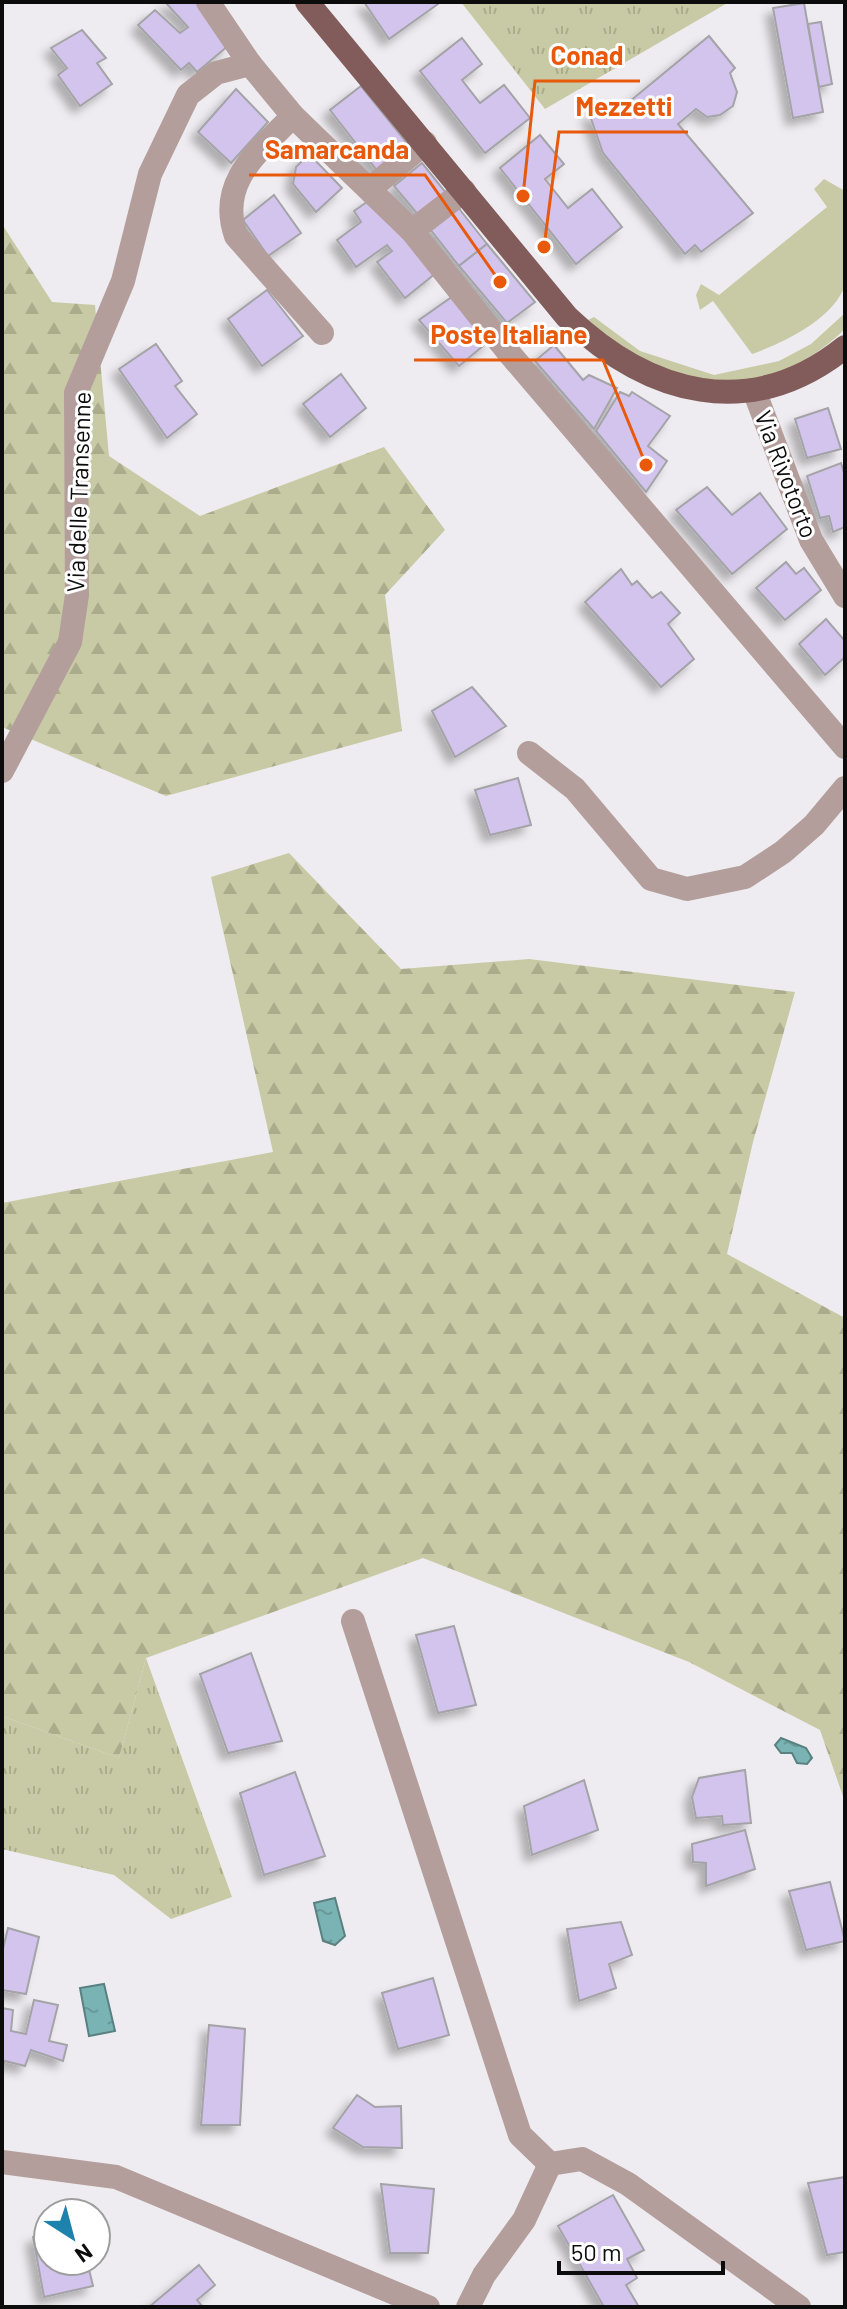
<svg xmlns="http://www.w3.org/2000/svg" width="847" height="2309" viewBox="0 0 847 2309" font-family="Barlow,sans-serif">
  <style>
    .grass { fill: url(#grass-tufts) }
    .forest { fill: url(#forest-firs) }
    .green { fill: #c7caa4 }
    .water { fill: url(#water-ripples); stroke: #598181; stroke-width: 2 }
    .building { fill: #d3c4ed; stroke: #a4a3a7; stroke-width: 2; filter: url(#shadow) }
    .lines { fill: none; stroke-linecap: round; stroke-linejoin: round }
    .minor { stroke: #b49e9c; stroke-width: 24 }
    .major { stroke: #825c5a; stroke-width: 24 }
    .labels { text-anchor: middle; dominant-baseline: central; stroke-width: 6; stroke-linejoin: round; paint-order: stroke }
    .street-label { font-size: 24px; fill: #0c0c0d; stroke: #fff }
    .leader { fill: none; stroke: #e8590c; stroke-width: 3 }
    .callout-dot { fill: #e8590c; stroke: #fff; stroke-width: 3 }
    .callout-label { font-size: 26px; text-anchor: middle; font-weight: bold; fill: #e8590c; stroke: #fff; stroke-width: 6; stroke-linejoin: round; paint-order: stroke }
  </style>
  <defs>
    <pattern id="grass-tufts" width="24" height="20" patternUnits="userSpaceOnUse" patternTransform="scale(2)"><rect width="24" height="20" fill="#c7caa4"/><path d="M3 7l-1-3M5 7V3M7 7l1-3M15 17l-1-3M17 17v-4M19 17l1-3" fill="none" stroke="#aaac8c"/></pattern>
    <pattern id="forest-firs" width="22" height="20" patternUnits="userSpaceOnUse" patternTransform="scale(2)"><rect width="22" height="20" fill="#c7caa4"/><path d="M5 1l3.5 6h-7zM16 11l3.5 6h-7z" fill="#aaac8c"/></pattern>
    <pattern id="water-ripples" width="26" height="14" patternUnits="userSpaceOnUse" patternTransform="scale(2)"><rect width="26" height="14" fill="#7ab3b3"/><path d="M2 4q2-2 4 0t4 0M15 11q2-2 4 0t4 0" fill="none" stroke="#689999"/></pattern>
    <filter id="shadow"><feDropShadow dx="-7" dy="7" stdDeviation="4" flood-color="#0004"/></filter>
  </defs>
  <rect width="100%" height="100%" fill="#eeecf0"/>
  <!-- grass -->
  <g class="grass">
    <polygon points="461,2 729,2 545,109"/>
    <polygon points="146,1658 232,1897 171,1919 114,1875 2,1849 2,1716 119,1758"/>
  </g>
  <!-- forest -->
  <g class="forest">
    <polygon points="2,224 52,302 95,305 109,456 200,516 384,447 445,530 385,595 402,731 166,796 2,727"/>
    <polygon points="289,853 401,969 529,959 795,992 753,1142 727,1254 845,1318 845,1802 820,1730 689,1662 423,1558 146,1658 119,1758 2,1716 2,1203 273,1152 211,877"/>
  </g>
  <!-- green -->
  <g class="green">
    <path d="M 824,179 L 845,191 C 845,213 847,267 845,285 C 834,319 783,343 752,354 L 713,301 L 700,310 L 696,295 L 701,284 L 719,295 L 827,207 L 814,189 Z"/>
    <path d="M 845,313 L 845,329 C 779,392 709,397 629,356 C 613,348 599,332 586,321 L 594,317 L 640,351 L 714,375 L 779,361 L 811,344 Z"/>
  </g>
  <!-- water -->
  <g class="water">
    <polygon points="781,1738 806,1748 812,1758 807,1764 797,1763 792,1753 781,1753 775,1745"/>
    <polygon points="335,1898 345,1936 335,1945 323,1941 314,1903"/>
    <polygon points="104,1984 115,2031 89,2036 80,1988"/>
  </g>
  <!-- building -->
  <g class="building">
    <polygon points="165,2 199,2 229,45 197,72 189,63 181,70 138,25 155,10 180,33 188,27"/>
    <polygon points="364,2 437,2 438,4 389,39"/>
    <polygon points="804,3 823,112 793,118 773,8"/>
    <polygon points="821,22 832,84 819,87 808,24"/>
    <polygon points="82,30 106,58 97,63 112,84 80,106 58,75 67,68 51,48"/>
    <polygon points="709,36 735,68 730,73 737,92 733,106 720,115 707,117 696,109 678,124 753,213 701,252 695,245 685,254 603,153 589,113 612,116"/>
    <polygon points="462,38 482,64 462,80 480,103 504,85 530,118 485,153 420,71"/>
    <polygon points="361,86 411,148 379,173 330,110"/>
    <polygon points="236,89 268,122 231,163 198,132"/>
    <polygon points="540,135 564,164 545,179 568,208 592,189 622,227 576,264 500,168"/>
    <polygon points="309,154 342,188 316,212 293,184 296,167"/>
    <polygon points="422,163 447,194 420,217 394,186"/>
    <polygon points="274,195 301,233 268,256 243,220"/>
    <polygon points="374,197 436,273 405,298 377,262 392,251 387,245 356,267 337,240 361,222 354,211"/>
    <polygon points="457,206 487,244 459,266 430,229"/>
    <polygon points="487,244 535,302 507,323 459,266"/>
    <polygon points="267,290 303,336 262,366 228,319"/>
    <polygon points="456,294 490,340 459,366 419,320"/>
    <polygon points="156,344 182,381 175,386 197,414 167,438 119,369"/>
    <polygon points="554,345 583,380 589,375 617,388 594,429 535,361"/>
    <polygon points="341,374 366,408 330,437 303,404"/>
    <polygon points="620,392 629,396 632,392 670,416 648,446 667,461 646,492 596,431"/>
    <polygon points="828,408 841,449 807,458 795,419"/>
    <polygon points="841,463 845,476 845,527 833,532 829,516 820,518 807,476"/>
    <polygon points="707,487 732,515 760,493 787,529 732,574 676,510"/>
    <polygon points="786,562 796,574 804,568 821,590 785,620 756,588"/>
    <polygon points="621,569 632,585 637,581 652,598 661,592 680,613 668,624 694,659 661,687 585,602"/>
    <polygon points="826,619 845,641 845,657 825,675 799,644"/>
    <polygon points="472,687 506,726 455,757 432,711"/>
    <polygon points="518,778 531,825 490,835 475,790"/>
    <polygon points="454,1626 476,1705 438,1713 416,1635"/>
    <polygon points="251,1653 282,1741 228,1753 200,1674"/>
    <polygon points="745,1770 751,1823 723,1825 722,1816 696,1818 692,1797 699,1778"/>
    <polygon points="295,1772 325,1856 264,1875 240,1793"/>
    <polygon points="584,1780 598,1830 532,1855 524,1806"/>
    <polygon points="745,1830 755,1869 706,1886 706,1863 693,1862 692,1844"/>
    <polygon points="830,1882 845,1941 806,1950 789,1891"/>
    <polygon points="621,1922 632,1955 609,1964 616,1988 579,2001 567,1929"/>
    <polygon points="8,1928 39,1937 26,1994 2,1990 2,1953"/>
    <polygon points="433,1978 449,2035 398,2049 382,1993"/>
    <polygon points="34,2000 58,2005 49,2041 67,2045 63,2061 31,2050 25,2066 5,2061 2,2069 2,2008 13,2010 11,2031 26,2034"/>
    <polygon points="209,2025 245,2029 240,2125 201,2125"/>
    <polygon points="357,2095 375,2107 401,2106 402,2148 363,2147 333,2128"/>
    <polygon points="845,2177 845,2252 827,2255 808,2183"/>
    <polygon points="381,2184 434,2189 428,2253 390,2253"/>
    <polygon points="613,2195 644,2250 627,2259 637,2278 626,2285 639,2307 604,2307 558,2226"/>
    <polygon points="48,2233 48,2261 87,2261 93,2286 44,2297 33,2237"/>
    <polygon points="199,2265 215,2285 197,2300 203,2307 149,2307"/>
  </g>
  <g class="lines">
    <!-- minor -->
    <g class="minor">
      <polyline points="208,2 250,64 293,116 412,231 509,353 845,747"/>
      <path d="M 293,116 C 259,151 217,182 236,236 L 322,333"/>
      <polyline points="371,188 425,143"/>
      <polyline points="412,231 464,191"/>
      <polyline points="755,393 811,540 845,596"/>
      <polyline points="529,753 575,789 651,879 687,889 745,877 783,852 814,825 845,788"/>
      <polyline points="2,771 70,642 77,595 76,393 123,281 150,174 188,95 216,73 250,64"/>
      <polyline points="353,1621 520,2135 550,2164"/>
      <polyline points="2,2162 116,2177 428,2307"/>
      <polyline points="550,2164 582,2159 628,2184 799,2307"/>
      <polyline points="468,2307 484,2275 524,2220 550,2164"/>
    </g>
    <!-- major -->
    <path class="major" d="M 307,2 L 567,317 C 649,395 750,423 845,347"/>
  </g>
  <g class="labels">
    <!-- street labels -->
    <g class="street-label">
      <text transform="translate(787 474) rotate(69)">Via Rivotorto</text>
      <text transform="translate(78 492) rotate(-88)">Via delle Transenne</text>
    </g>
  </g>
  <!-- callouts -->
  <path class="leader" d="M523 196L535 81H640M544 247L559 132H688M500 282L425 175H249M646 465L603 360H414"/>
  <g class="callout-dot">
    <circle cx="523" cy="196" r="8"/>
    <circle cx="544" cy="247" r="8"/>
    <circle cx="500" cy="282" r="8"/>
    <circle cx="646" cy="465" r="8"/>
  </g>
  <g class="callout-label">
    <text x="587" y="65">Conad</text>
    <text x="624" y="116">Mezzetti</text>
    <text x="337" y="159">Samarcanda</text>
    <text x="509" y="344">Poste Italiane</text>
  </g>
  <!-- border -->
  <rect width="847" height="2309" fill="none" stroke="#0c0c0d" stroke-width="8"/>
  <!-- north arrow -->
  <g transform="translate(72 2237) rotate(144)"><circle r="38" fill="#ffffff" stroke="#9e9e9e" stroke-width="2"/>
  <path d="M0-6L14 30L0 20L-14 30Z" fill="#1d82ac"/>
  <text y="-12" font-size="22" font-weight="bold" text-anchor="middle" fill="#0c0c0d">N</text>
  </g>
  <!-- scale -->
  <path d="M559 2261v12h164v-12" fill="none" stroke="#0c0c0d" stroke-width="4"/>
  <text x="571" y="2261" font-size="24" fill="#0c0c0d" stroke="#ffffff" stroke-width="6" paint-order="stroke">50 m</text>
</svg>
